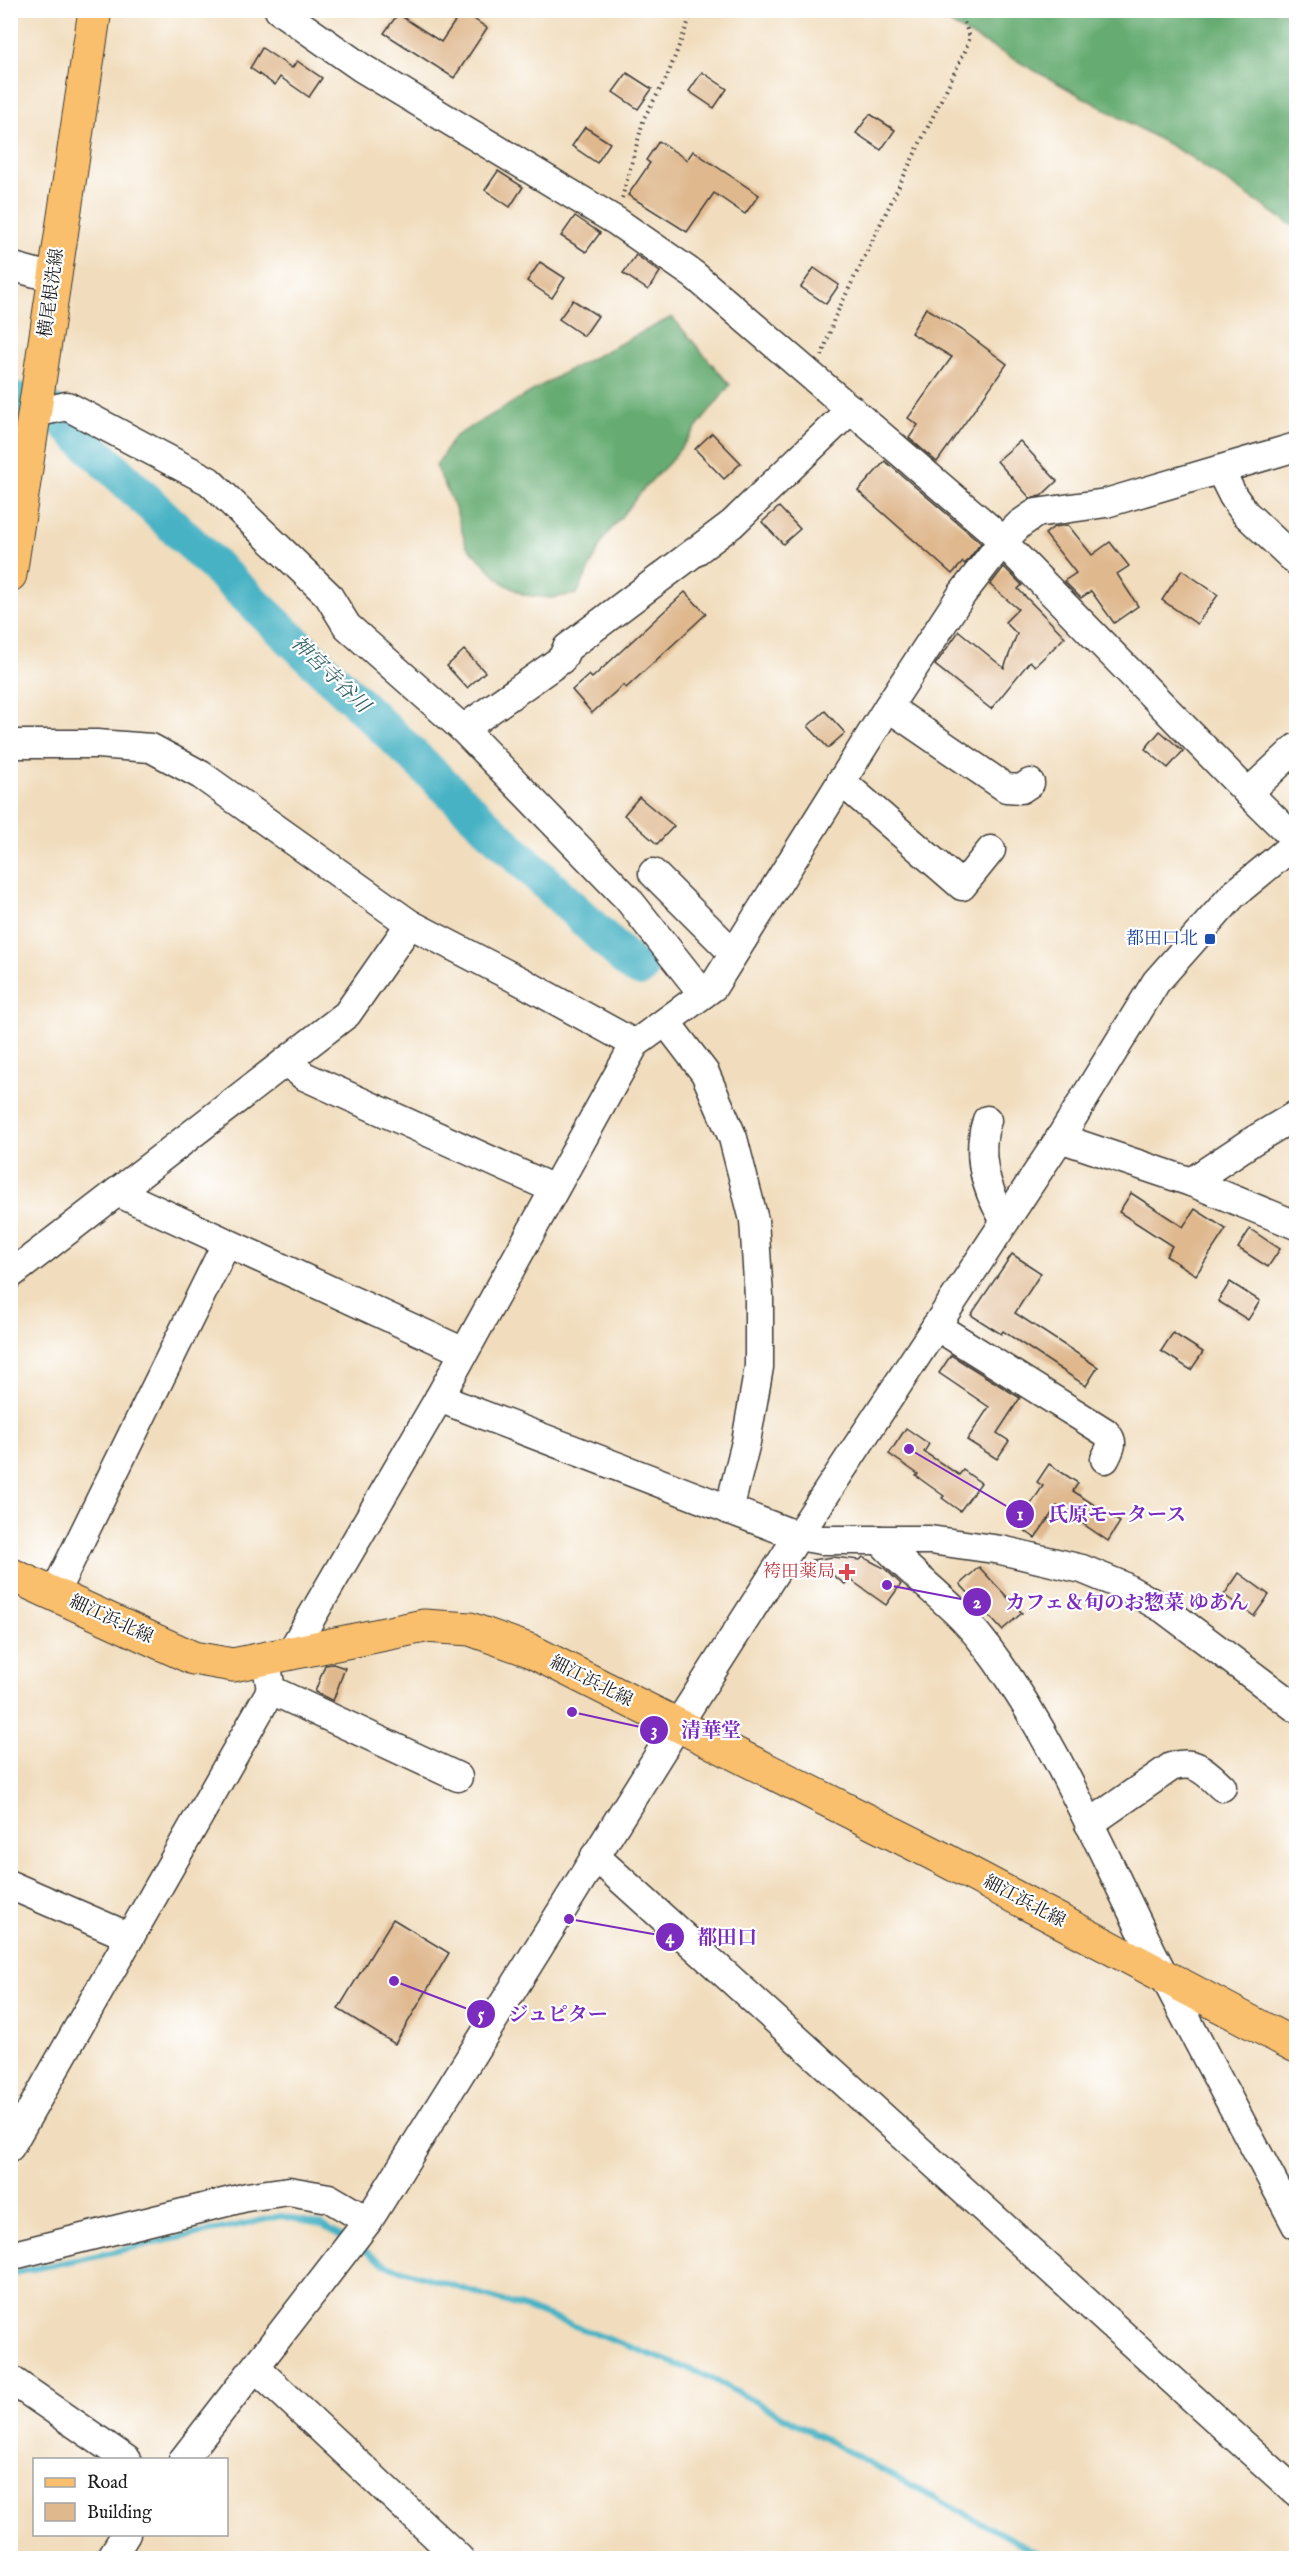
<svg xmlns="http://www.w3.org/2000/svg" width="1307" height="2569" viewBox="0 0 1307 2569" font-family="'IM FELL English','Noto Serif JP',serif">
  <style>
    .forest { fill: #66ac72; stroke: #416447; stroke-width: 1.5 }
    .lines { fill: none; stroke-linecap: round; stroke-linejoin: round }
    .stream { stroke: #46b2c4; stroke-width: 6 }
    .river { stroke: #46b2c4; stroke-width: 36 }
    .building { fill: #dfb88e }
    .minor-casing { stroke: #3c3934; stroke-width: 31 }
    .major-casing { stroke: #3c3934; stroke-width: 35 }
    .path { stroke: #3c3934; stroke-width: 4; stroke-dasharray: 1.5 4.5; stroke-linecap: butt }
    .minor { stroke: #fff; stroke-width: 28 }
    .major { stroke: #f9bf6d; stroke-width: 33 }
    .transit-dot { fill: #1a4fb4; stroke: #fff; stroke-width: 2 }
    .health-dot { fill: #e0444e; stroke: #fff; stroke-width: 2 }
    .labels { text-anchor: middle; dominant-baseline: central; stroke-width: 4.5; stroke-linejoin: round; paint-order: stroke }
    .street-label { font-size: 18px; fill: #1c1c1c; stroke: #fff }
    .transit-label { font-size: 18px; fill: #164399; stroke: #fff; text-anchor: end }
    .health-label { font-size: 18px; fill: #be3a42; stroke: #fff; text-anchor: end }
    .water-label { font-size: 20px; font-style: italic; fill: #2f6068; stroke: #fff }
    .leader { fill: none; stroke: #7b2cbf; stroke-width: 2 }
    .callout-dot { fill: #7b2cbf; stroke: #fff; stroke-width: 2 }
    .mark-label { font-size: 18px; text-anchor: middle; font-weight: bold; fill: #fff }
    .callout-label { font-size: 20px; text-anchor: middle; font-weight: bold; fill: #7b2cbf; stroke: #fff; stroke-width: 4.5; stroke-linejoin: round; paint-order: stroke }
  </style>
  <rect width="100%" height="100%" fill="#fff"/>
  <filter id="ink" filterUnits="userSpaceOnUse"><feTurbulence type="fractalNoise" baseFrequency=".0167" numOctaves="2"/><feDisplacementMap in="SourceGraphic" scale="12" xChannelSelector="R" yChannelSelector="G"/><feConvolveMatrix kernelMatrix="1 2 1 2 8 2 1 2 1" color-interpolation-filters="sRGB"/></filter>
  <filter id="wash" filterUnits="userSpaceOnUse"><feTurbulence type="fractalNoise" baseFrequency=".008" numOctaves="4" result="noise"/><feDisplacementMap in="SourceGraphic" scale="24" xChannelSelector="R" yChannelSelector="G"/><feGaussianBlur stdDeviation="1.35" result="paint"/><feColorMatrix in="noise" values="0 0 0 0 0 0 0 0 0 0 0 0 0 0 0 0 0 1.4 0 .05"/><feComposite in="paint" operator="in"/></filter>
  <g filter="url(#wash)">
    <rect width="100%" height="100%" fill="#f1ddbd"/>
    <!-- forest -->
    <g class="forest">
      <polygon points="927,11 1296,11 1296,228 1184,153"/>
      <polygon points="672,317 730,385 669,463 646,486 604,538 577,594 551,598 524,595 503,583 466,545 456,510 436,466 454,437 565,372"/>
    </g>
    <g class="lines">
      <!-- stream -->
      <g class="stream">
        <polyline points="359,2247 386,2265 532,2310 707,2376 1047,2558"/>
        <polyline points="10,2274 281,2216 323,2225 345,2239"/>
      </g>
      <!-- river -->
      <polyline class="river" points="10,399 23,401 56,414 634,967 640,969"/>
    </g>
    <g id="blocks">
      <!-- building -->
      <g class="building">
        <polygon points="462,11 487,28 454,78 384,33 398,14 441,42"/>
        <polygon points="262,48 292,68 297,61 322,78 309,97 280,77 275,85 250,68"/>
        <polygon points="702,72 727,89 714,108 689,91"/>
        <polygon points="627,73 652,89 638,109 613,92"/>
        <polygon points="870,114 895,130 881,150 856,133"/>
        <polygon points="585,127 610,143 597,163 572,146"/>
        <polygon points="659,141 687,160 693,151 759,195 745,214 714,193 687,232 628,195 650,163 646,160"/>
        <polygon points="498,171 523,187 510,207 485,190"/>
        <polygon points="575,216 600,233 586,252 561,236"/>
        <polygon points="636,255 660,272 648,290 623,273"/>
        <polygon points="540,262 565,278 552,298 527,281"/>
        <polygon points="814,268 839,285 826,304 801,287"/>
        <polygon points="573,300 598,316 584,336 559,319"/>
        <polygon points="926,308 962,330 1007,364 937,462 909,438 918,425 908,418 952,357 911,333"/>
        <polygon points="712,433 741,463 724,479 695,449"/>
        <polygon points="1020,441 1057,481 1041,496 1030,498 997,461"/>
        <polygon points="885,461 981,543 965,564 963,562 952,574 858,491"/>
        <polygon points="779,507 800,529 783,544 762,522"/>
        <polygon points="1068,525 1092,555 1110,542 1129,566 1117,574 1138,606 1114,623 1091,591 1081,598 1064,581 1076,573 1045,534 1054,527"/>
        <polygon points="1004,567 1022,585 1018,589 1065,637 1035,666 1030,661 991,709 935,665 959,631 1004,668 1017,634 1005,622 1018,609 990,585"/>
        <polygon points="1182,570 1218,595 1197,624 1162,600"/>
        <polygon points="685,592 706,614 626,688 623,685 592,713 572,690 589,675 592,678"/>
        <polygon points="464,650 485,672 467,688 447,666"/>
        <polygon points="825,711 845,733 828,748 808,726"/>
        <polygon points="1160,731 1183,751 1168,768 1145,749"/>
        <polygon points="639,797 674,826 657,844 624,815"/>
        <polygon points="1131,1193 1183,1227 1195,1209 1226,1229 1196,1275 1166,1256 1172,1246 1119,1212"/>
        <polygon points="1250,1229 1280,1249 1268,1267 1238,1248"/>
        <polygon points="1012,1254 1041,1273 1015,1313 1098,1367 1086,1386 1003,1331 1001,1334 971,1315"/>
        <polygon points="1230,1282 1260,1301 1248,1320 1218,1301"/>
        <polygon points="1173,1333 1203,1352 1191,1370 1161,1351"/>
        <polygon points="951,1355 1020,1398 997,1433 1009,1441 997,1459 967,1440 989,1407 939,1373"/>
        <polygon points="906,1428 929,1444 924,1452 959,1475 963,1470 981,1483 960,1511 942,1498 944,1496 916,1476 918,1474 889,1454"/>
        <polygon points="1049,1464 1078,1483 1073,1491 1120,1522 1108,1541 1057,1506 1035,1538 1017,1525 1043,1486 1037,1482"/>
        <polygon points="833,1557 860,1560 863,1557 884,1568 901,1584 886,1605 848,1578 845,1584 812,1560"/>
        <polygon points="979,1567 1022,1613 1002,1630 960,1584"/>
        <polygon points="1239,1573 1269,1595 1254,1616 1224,1595"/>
        <polygon points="333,1664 345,1668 333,1701 315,1692 325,1665"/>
        <polygon points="393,1919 449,1953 395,2044 338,2009"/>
      </g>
    </g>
  </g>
  <g filter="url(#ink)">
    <use href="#blocks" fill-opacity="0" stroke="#3c3934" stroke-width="1.5"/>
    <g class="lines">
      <!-- minor casing -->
      <g class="minor-casing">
        <g id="minor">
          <polyline points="279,10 362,68 616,221 694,275 990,529 1248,793 1296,840"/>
          <polyline points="10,266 54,278"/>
          <polyline points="34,413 67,406 209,481 328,595 347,626 463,729 628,899 703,994"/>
          <polyline points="1220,470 1233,496 1245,513 1296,561"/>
          <polyline points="888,707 1006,788 1021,789 1030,783"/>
          <polyline points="463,729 562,659 567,648 732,524 851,409"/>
          <polyline points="10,744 97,744 151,748 201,775 410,924 524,983 635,1044"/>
          <polyline points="841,781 962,886 991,850"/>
          <polyline points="1248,793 1296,748"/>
          <polyline points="653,873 732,952"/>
          <polyline points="666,1022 705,1073 733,1138 754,1220 759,1296 759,1367 746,1442 729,1510"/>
          <polyline points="286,1061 304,1076 554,1189"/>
          <path d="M 987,1120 C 975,1156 986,1190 1005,1221"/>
          <polyline points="1060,1138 1191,1182 1296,1225"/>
          <polyline points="1191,1182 1251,1142 1296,1115"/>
          <polyline points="117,1192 464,1352"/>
          <polyline points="10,1275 347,1014 410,924"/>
          <path d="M 936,1326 L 1105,1432 C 1115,1442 1111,1447 1105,1459"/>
          <polyline points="439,1398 798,1536 821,1540 930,1540 1001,1550 1082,1569 1121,1585 1164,1609 1296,1708"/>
          <path d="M 880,1540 C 912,1576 953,1603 983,1642 C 1050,1729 1099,1846 1148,1944 C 1195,2039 1247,2132 1296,2225"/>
          <polyline points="54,1594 226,1244"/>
          <polyline points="290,1654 439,1398 635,1044 713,987 888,707 962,594 1002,542 1020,524 1036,513 1106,503 1296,447"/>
          <polyline points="271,1690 458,1777"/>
          <path d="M 1089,1824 L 1171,1767 C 1195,1759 1205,1771 1222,1787"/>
          <polyline points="595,1856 1296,2492"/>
          <polyline points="10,1885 130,1937"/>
          <polyline points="10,2147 271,1690 266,1660"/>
          <polyline points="10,2256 247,2197 289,2191 329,2198 368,2221"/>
          <polyline points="256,2368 459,2558"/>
          <polyline points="10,2379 127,2460"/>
          <polyline points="183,2460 368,2221 677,1726 798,1536 1060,1138 1156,982 1233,895 1296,843"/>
          <polyline points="111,2558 126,2534"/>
        </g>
      </g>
      <!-- major casing -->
      <g class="major-casing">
        <g id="major">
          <polyline points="10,575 95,10"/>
          <polyline points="10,1574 193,1658 233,1665 424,1626 470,1629 529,1650 932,1853 1296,2046"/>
        </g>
      </g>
      <!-- path -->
      <g class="path">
        <polyline points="622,198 644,118 667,77 693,10"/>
        <polyline points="822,356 834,319 965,51 970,37 959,10"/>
      </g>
      <!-- minor -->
      <use href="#minor" class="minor"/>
      <!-- major -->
      <use href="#major" class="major"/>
    </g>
  </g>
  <!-- markers -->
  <rect class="transit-dot" x="1204" y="933" width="12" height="12" rx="3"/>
  <path class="health-dot" d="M844 1563h6v6h6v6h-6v6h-6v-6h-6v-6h6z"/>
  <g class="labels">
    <!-- street labels -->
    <g class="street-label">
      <text transform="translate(52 293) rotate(-82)">横尾根洗線</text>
      <text transform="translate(111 1620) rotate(25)">細江浜北線</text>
      <text transform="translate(591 1682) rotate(27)">細江浜北線</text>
      <text transform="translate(1024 1902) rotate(28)">細江浜北線</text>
    </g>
    <!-- transit labels -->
    <g class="transit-label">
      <text x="1198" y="939">都田口北</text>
    </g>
    <!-- health labels -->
    <g class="health-label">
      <text x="835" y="1572">袴田薬局</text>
    </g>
    <!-- water labels -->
    <g class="water-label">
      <text transform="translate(330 675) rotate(44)">神宮寺谷川</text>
    </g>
  </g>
  <!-- callouts -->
  <path class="leader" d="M909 1449L1020 1514M887 1585L977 1602M572 1712L654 1730M569 1919L670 1937M394 1981L481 2014"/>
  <g class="callout-dot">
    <circle cx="909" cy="1449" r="6"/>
    <circle cx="887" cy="1585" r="6"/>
    <circle cx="572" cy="1712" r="6"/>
    <circle cx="569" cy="1919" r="6"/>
    <circle cx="394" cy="1981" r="6"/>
    <circle cx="1020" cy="1514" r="15"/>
    <circle cx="977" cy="1602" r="15"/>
    <circle cx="654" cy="1730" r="15"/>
    <circle cx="670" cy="1937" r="15"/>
    <circle cx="481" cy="2014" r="15"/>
  </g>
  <g class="mark-label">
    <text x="1020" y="1520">1</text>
    <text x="977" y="1608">2</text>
    <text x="654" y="1736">3</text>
    <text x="670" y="1943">4</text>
    <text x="481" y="2020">5</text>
  </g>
  <g class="callout-label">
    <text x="1117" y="1521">氏原モータース</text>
    <text x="1127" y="1609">カフェ＆旬のお惣菜 ゆあん</text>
    <text x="711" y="1737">清華堂</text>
    <text x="727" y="1944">都田口</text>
    <text x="558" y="2021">ジュピター</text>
  </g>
  <!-- margin -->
  <rect width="1307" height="2569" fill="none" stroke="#fff" stroke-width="36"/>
  <!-- legend -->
  <rect x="33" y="2458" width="195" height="78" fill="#ffffff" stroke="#a4a4a4" stroke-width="1.5"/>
  <rect x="45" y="2478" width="30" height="9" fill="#f9bf6d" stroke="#a4a4a4" stroke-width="1.5"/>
  <text x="87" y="2488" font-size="18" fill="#1c1c1c">Road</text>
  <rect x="45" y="2503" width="30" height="18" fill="#dfb88e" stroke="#a4a4a4" stroke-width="1.5"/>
  <text x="87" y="2518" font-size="18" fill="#1c1c1c">Building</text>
</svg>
